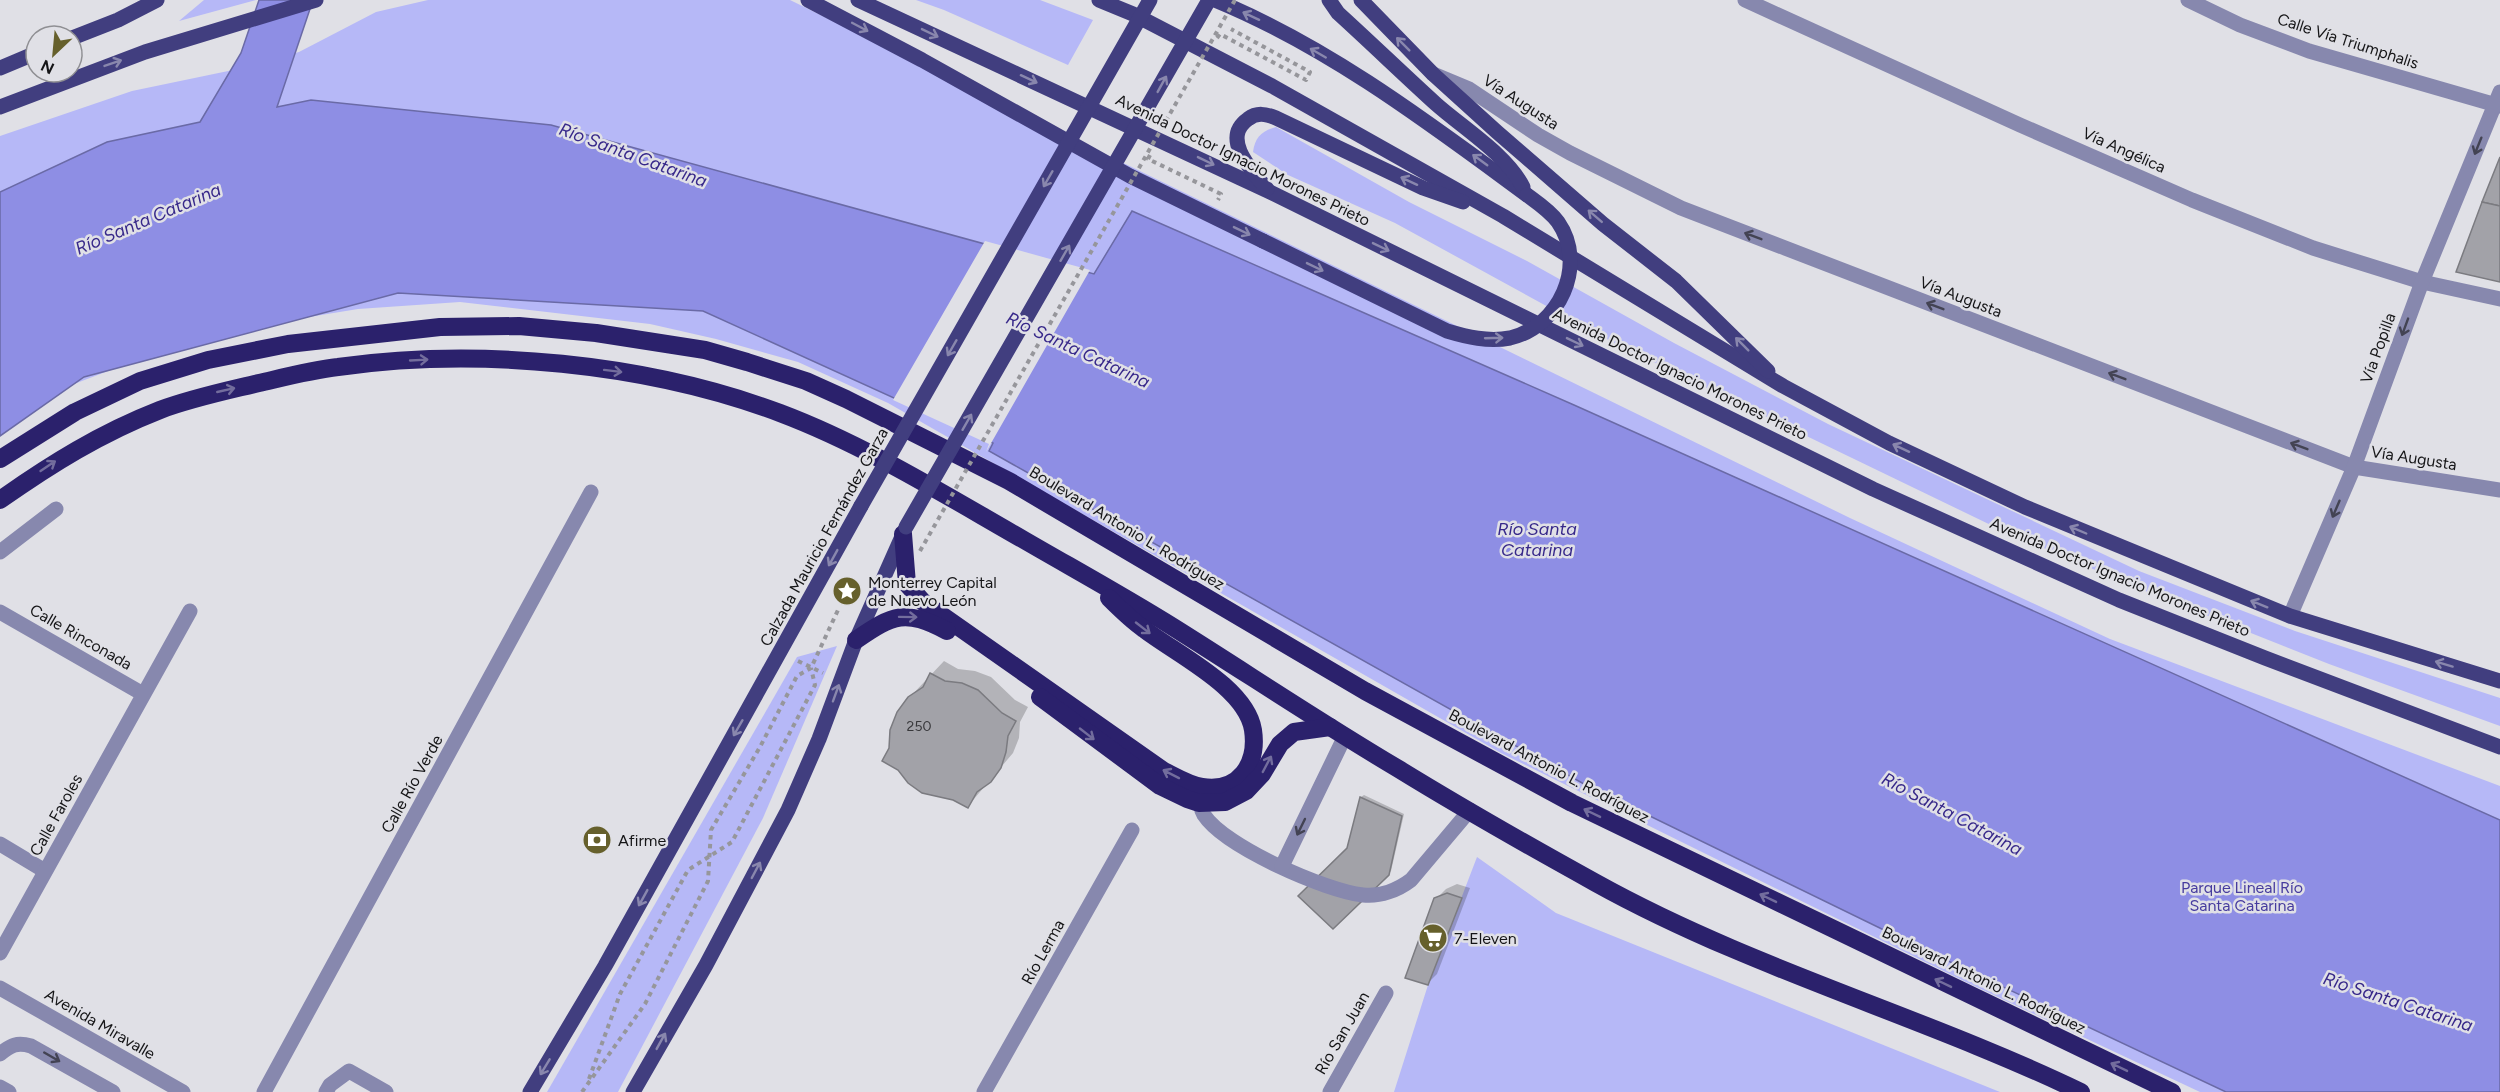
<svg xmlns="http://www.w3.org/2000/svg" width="2500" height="1092" viewBox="0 0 2500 1092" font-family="Figtree,sans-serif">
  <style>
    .green { fill: #b6b8f7 }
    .water { fill: #8e8ee4; stroke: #6a6aa6; stroke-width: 1.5 }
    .pier { fill: #e0e0e6 }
    .shadow { fill: #0003 }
    .building { fill: #a2a2a8; stroke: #7b7b80; stroke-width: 1.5 }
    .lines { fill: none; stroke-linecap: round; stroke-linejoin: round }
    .path { stroke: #96969b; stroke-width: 4; stroke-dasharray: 4.5 4.5; stroke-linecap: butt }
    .minor { stroke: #8788ae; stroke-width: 15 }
    .major { stroke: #413e7f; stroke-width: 15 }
    .highway { stroke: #2b216c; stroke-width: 18 }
    .path-bridge { stroke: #96969b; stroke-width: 4; stroke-dasharray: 4.5 4.5; stroke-linecap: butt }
    .major-bridge { stroke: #413e7f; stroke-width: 15 }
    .oneway { stroke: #8987ad }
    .oneway2 { stroke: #434353 }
    .oneway3 { stroke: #736d9d }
    .labels { text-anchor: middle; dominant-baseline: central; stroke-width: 5; stroke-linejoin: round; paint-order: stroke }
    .number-label { font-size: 14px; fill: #38383b }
    .street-label { font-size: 16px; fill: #151517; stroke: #e0e0e6 }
    .poi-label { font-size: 16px; fill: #151517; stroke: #e0e0e6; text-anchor: start }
    .park-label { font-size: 16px; fill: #463b9e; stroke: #e0e0e6 }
    .water-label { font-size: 18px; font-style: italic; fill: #37288a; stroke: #e0e0e6 }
  </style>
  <rect width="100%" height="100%" fill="#e0e0e6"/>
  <!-- green -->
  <g class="green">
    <polygon points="204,0 256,0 179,21"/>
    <polygon points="428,0 790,0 1850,518 2110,639 2500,786 2500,1092 2200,1092 1968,983 1501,753 888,403 798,362 716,339 650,324 460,302 358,309 205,334 61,389 0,423 0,136 132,91 233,70 299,52 376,12"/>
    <polygon points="916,0 1040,0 1093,20 1068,65 944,10"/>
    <path d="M 1276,127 L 1409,202 L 1527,261 L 1674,343 L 1828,424 L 2139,571 L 2295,631 L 2500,698 L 2500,726 L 2329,664 L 2135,587 L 1997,528 L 1616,344 L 1395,223 L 1288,175 L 1253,152 C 1255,137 1262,131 1276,127 Z"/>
    <polygon points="837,646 763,818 618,1092 547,1092 797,657"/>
    <polygon points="1477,857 1556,913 2000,1092 1394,1092 1428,985"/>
  </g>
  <!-- water -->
  <polygon class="water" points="259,0 313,0 277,107 311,100 551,125 1094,274 1132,211 1574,405 2500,820 2500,1092 2226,1092 1927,951 1584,784 1014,465 989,451 993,443 703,311 398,293 84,377 0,436 0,192 107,142 200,122 241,53"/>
  <!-- pier -->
  <polygon class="pier" points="985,241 1090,270 986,452 989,444 893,400"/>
  <!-- shadow -->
  <g class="shadow">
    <polygon points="944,661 958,669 975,671 991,677 1015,700 1028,707 1020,722 1019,738 1013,753 968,806 890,749 909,698"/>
    <polygon points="1364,795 1404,814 1391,871 1333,927 1349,849 1361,797"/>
    <polygon points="1457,884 1470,888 1437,974 1427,984 1436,899 1446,889"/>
  </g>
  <!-- building -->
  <g class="building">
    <polygon points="2500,157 2500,206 2482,202"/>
    <polygon points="2482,202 2500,206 2500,282 2456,272"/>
    <polygon points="930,673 945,681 962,683 978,690 1002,713 1016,721 1008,736 1006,752 1001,768 991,782 977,792 968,808 953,800 922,793 908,783 898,770 882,761 889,748 890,730 897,712 908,697 923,687"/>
    <polygon points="1360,797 1402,816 1389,875 1333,929 1298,896 1347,848"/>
    <polygon points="1447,893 1462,898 1428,985 1405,978 1434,898"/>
  </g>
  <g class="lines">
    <!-- path -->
    <g class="path">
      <polyline points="1217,38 1220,34 1306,80 1310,72 1231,29"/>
      <polyline points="1150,155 1148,159 1221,194 1218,200"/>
      <polyline points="798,661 823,673"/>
      <polyline points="589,1079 620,994 688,870 732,842 815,685 811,668"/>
      <polyline points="582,1092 645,1004 708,881 711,830 760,747 797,676 811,668 838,610"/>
    </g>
    <!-- minor -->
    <g class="minor">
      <polyline points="1745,0 2020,125 2192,200 2313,248 2422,282 2500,299"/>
      <polyline points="2188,0 2240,25 2309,51 2500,106"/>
      <polyline points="1433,74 1469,89 1538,135 1570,153 1681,208 2354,467 2500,490"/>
      <polyline points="0,552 56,509"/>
      <polyline points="0,612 143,694"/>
      <polyline points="2290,616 2354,467 2422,282 2500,92"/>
      <path d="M 1200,793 C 1200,801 1200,808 1204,815 C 1225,847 1326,891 1363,895 C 1380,897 1398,890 1411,880 L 1470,810"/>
      <polyline points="0,844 45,871"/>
      <polyline points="1282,866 1345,736"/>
      <polyline points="0,953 190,611"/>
      <polyline points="0,988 183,1092"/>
      <path d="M 0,1054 C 11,1045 17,1042 31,1046 L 113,1092"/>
      <polyline points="0,1087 9,1092"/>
      <polyline points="264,1092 591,492"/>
      <polyline points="326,1092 330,1085 349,1071 386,1092"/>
      <polyline points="984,1092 1132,830"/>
      <polyline points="1330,1092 1386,993"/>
    </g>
    <!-- major -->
    <g class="major">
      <polyline points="808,0 922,60 1130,176 1263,241"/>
      <polyline points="858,0 1270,192 1873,489 2119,600 2265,658 2500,747"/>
      <polyline points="1099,0 1133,14 1272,86 1503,216 1783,386 1889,443 2025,507 2290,616 2500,681"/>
      <path d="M 1215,0 C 1329,47 1429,123 1527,195"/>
      <path d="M 1329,0 L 1338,13 C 1371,43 1403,74 1436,104 C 1463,128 1507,155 1523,187"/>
      <polyline points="1361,0 1433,74 1497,132 1603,224 1676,281 1768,371"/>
      <polyline points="72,38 118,20 157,0"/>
      <polyline points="0,68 36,53"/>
      <polyline points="0,107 145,52 316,0"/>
      <path d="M 1267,189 C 1253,172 1220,139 1248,119 C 1257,112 1266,114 1276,118 L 1423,188 L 1463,202"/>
      <polyline points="530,1092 605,966 861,506"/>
      <polyline points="633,1092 706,965 788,810 819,739 856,640 904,532"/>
    </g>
    <!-- highway -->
    <g class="highway">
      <polyline points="0,459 75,412 140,381 208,360 288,344 440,327 519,326 596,333 705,350 747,362 806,381 846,399 1009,481 1365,691 1572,803 2172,1092"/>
      <path d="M 0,500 C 51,464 101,433 160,410 C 192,398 226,391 259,383 C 285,377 312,370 338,367 C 479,347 647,363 780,413 C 865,445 945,495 1024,540 C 1074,569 1125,597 1173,627 C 1248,674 1321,723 1397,768 C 1462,808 1529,846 1596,883 C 1751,969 1923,1016 2081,1092"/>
      <path d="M 903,534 L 907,584 L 923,602 L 1164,771 C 1176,777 1189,785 1202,787 C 1239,793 1258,764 1253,730 C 1246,687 1176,654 1144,629 C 1131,620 1120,609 1109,598"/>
      <path d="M 856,640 C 894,614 905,609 947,631"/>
      <polyline points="1040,697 1160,786 1187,799 1199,803 1225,802 1246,791 1262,774 1280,744 1294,732 1330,727"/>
    </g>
    <!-- path-bridge -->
    <polyline class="path-bridge" points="920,551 1235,0"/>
    <!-- major-bridge -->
    <g class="major-bridge">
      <path d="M 1263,241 L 1447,331 C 1467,337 1488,342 1510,338 C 1559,327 1588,265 1558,222 C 1550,211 1538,203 1527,195"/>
      <polyline points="861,506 1150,0"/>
      <polyline points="906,527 1209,0"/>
    </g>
  </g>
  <!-- one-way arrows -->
  <defs><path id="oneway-shaft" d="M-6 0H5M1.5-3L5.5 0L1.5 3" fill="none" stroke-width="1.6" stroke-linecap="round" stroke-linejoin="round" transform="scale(1.5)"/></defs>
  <g class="oneway">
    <use href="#oneway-shaft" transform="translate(1251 16) rotate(-155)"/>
    <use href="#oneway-shaft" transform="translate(860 27) rotate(28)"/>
    <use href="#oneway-shaft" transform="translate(930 33) rotate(26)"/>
    <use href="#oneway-shaft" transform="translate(1403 44) rotate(-135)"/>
    <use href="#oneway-shaft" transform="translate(1318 53) rotate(-150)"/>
    <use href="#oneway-shaft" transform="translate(113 63) rotate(-19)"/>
    <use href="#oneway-shaft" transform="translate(1029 79) rotate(25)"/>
    <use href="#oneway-shaft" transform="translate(1162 84) rotate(-61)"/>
    <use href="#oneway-shaft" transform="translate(1480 160) rotate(-144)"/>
    <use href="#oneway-shaft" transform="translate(1206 161) rotate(26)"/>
    <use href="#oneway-shaft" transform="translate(1048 179) rotate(120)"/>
    <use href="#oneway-shaft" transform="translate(1409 181) rotate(-155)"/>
    <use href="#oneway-shaft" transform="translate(1595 216) rotate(-139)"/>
    <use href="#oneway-shaft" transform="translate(1242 231) rotate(26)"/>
    <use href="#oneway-shaft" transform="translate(1381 247) rotate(26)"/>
    <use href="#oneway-shaft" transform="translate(1065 253) rotate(-60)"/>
    <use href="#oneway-shaft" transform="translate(1315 267) rotate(26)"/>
    <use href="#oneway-shaft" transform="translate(1494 338) rotate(-2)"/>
    <use href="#oneway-shaft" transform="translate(1575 342) rotate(26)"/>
    <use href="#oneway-shaft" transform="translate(1742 344) rotate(-135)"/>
    <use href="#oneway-shaft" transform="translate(952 348) rotate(120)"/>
    <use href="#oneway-shaft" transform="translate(967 422) rotate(-60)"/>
    <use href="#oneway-shaft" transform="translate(1901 448) rotate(-155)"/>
    <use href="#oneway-shaft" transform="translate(2078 530) rotate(-157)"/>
    <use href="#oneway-shaft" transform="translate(833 558) rotate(119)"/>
    <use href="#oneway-shaft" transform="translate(2259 604) rotate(-158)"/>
    <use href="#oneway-shaft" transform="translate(2444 664) rotate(-163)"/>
    <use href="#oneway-shaft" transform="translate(836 693) rotate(-70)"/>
    <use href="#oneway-shaft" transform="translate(738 728) rotate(120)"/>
    <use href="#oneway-shaft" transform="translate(756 870) rotate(-62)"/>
    <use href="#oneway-shaft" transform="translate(643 898) rotate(119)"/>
    <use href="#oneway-shaft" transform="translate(661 1041) rotate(-61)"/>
    <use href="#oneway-shaft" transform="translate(545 1067) rotate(121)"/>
  </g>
  <g class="oneway2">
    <use href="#oneway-shaft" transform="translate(2478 146) rotate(112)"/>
    <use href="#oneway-shaft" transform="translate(1753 236) rotate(-159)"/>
    <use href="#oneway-shaft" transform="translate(1935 306) rotate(-159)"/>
    <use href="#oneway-shaft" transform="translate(2405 327) rotate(110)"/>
    <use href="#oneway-shaft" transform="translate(2117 376) rotate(-159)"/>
    <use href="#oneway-shaft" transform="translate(2299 446) rotate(-159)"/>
    <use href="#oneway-shaft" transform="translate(2336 509) rotate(113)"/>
    <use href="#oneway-shaft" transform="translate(1301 827) rotate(116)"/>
    <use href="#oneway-shaft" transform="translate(52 1057) rotate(30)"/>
  </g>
  <g class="oneway3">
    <use href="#oneway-shaft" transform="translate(419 360) rotate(-3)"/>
    <use href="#oneway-shaft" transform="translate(613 371) rotate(7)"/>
    <use href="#oneway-shaft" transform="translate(226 390) rotate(-13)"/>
    <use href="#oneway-shaft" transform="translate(48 466) rotate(-34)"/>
    <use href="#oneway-shaft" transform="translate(908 617) rotate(1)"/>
    <use href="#oneway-shaft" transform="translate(1143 628) rotate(38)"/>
    <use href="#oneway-shaft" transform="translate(1087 734) rotate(38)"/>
    <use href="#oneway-shaft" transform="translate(1267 764) rotate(-62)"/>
    <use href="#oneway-shaft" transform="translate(1171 774) rotate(-153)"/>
    <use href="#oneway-shaft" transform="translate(1592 813) rotate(-154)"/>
    <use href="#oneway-shaft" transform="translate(1768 898) rotate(-154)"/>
    <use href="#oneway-shaft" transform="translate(1943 983) rotate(-154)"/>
    <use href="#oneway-shaft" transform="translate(2119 1067) rotate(-154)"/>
  </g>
  <!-- icons -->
  <defs>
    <g id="sight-disc" transform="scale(1.5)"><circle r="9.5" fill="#66602c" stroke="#e0e0e6"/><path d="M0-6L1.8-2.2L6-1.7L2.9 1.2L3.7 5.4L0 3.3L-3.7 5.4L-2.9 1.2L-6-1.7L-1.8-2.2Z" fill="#fff"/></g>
    <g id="bank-disc" transform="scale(1.5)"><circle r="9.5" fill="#66602c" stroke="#e0e0e6"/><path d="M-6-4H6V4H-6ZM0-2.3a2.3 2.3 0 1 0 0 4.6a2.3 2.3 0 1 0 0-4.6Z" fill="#fff"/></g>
    <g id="supermarket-disc" transform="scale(1.5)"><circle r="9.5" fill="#66602c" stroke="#e0e0e6"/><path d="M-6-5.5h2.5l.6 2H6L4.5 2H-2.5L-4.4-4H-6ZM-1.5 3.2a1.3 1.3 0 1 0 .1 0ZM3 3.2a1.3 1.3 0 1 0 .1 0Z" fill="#fff"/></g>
  </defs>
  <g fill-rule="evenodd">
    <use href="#sight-disc" x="847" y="591"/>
    <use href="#bank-disc" x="597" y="840"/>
    <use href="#supermarket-disc" x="1433" y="938"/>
  </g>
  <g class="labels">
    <!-- number labels -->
    <g class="number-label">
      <text x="919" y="726">250</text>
    </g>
    <!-- street labels -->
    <g class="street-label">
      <text transform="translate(2348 41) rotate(18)">Calle Vía Triumphalis</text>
      <text transform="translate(1521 102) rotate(33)">Vía Augusta</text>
      <text transform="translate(2124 150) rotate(24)">Vía Angélica</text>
      <text transform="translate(1243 160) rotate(26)">Avenida Doctor Ignacio Morones Prieto</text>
      <text transform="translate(1961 297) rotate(21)">Vía Augusta</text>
      <text transform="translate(2378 348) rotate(-70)">Vía Popilla</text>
      <text transform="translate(1680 374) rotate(26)">Avenida Doctor Ignacio Morones Prieto</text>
      <text transform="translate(2414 458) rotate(9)">Vía Augusta</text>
      <text transform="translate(1127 528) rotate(31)">Boulevard Antonio L. Rodríguez</text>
      <text transform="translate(824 537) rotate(-61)">Calzada Mauricio Fernández Garza</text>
      <text transform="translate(2120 577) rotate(23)">Avenida Doctor Ignacio Morones Prieto</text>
      <text transform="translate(81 637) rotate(30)">Calle Rinconada</text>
      <text transform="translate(1549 766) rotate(28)">Boulevard Antonio L. Rodríguez</text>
      <text transform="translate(412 784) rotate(-61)">Calle Río Verde</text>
      <text transform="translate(56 815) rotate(-61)">Calle Faroles</text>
      <text transform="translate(1043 952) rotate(-61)">Río Lerma</text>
      <text transform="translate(1984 980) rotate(26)">Boulevard Antonio L. Rodríguez</text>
      <text transform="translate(100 1024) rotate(30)">Avenida Miravalle</text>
      <text transform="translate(1342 1033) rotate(-60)">Río San Juan</text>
    </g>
    <!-- poi labels -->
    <g class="poi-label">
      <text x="868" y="582">Monterrey Capital<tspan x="868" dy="18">de Nuevo León</tspan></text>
      <text x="618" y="840">Afirme</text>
      <text x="1454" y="938">7-Eleven</text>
    </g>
    <!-- park labels -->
    <g class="park-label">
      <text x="2242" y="887">Parque Lineal Río<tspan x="2242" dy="18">Santa Catarina</tspan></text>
    </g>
    <!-- water labels -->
    <g class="water-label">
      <text transform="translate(633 155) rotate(20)">Río Santa Catarina</text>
      <text transform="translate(148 219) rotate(-23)">Río Santa Catarina</text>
      <text transform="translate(1078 350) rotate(25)">Río Santa Catarina</text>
      <text x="1537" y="529">Río Santa<tspan x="1537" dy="21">Catarina</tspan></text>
      <text transform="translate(1952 814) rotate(28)">Río Santa Catarina</text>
      <text transform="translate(2398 1002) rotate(18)">Río Santa Catarina</text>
    </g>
  </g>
  <!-- north arrow -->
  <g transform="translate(54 54) rotate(206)"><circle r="28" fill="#e0e0e6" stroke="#8f8f93" stroke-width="1.5"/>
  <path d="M0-4.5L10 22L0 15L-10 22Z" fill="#66602c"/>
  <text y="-9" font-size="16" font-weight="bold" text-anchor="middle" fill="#151517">N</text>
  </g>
</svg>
